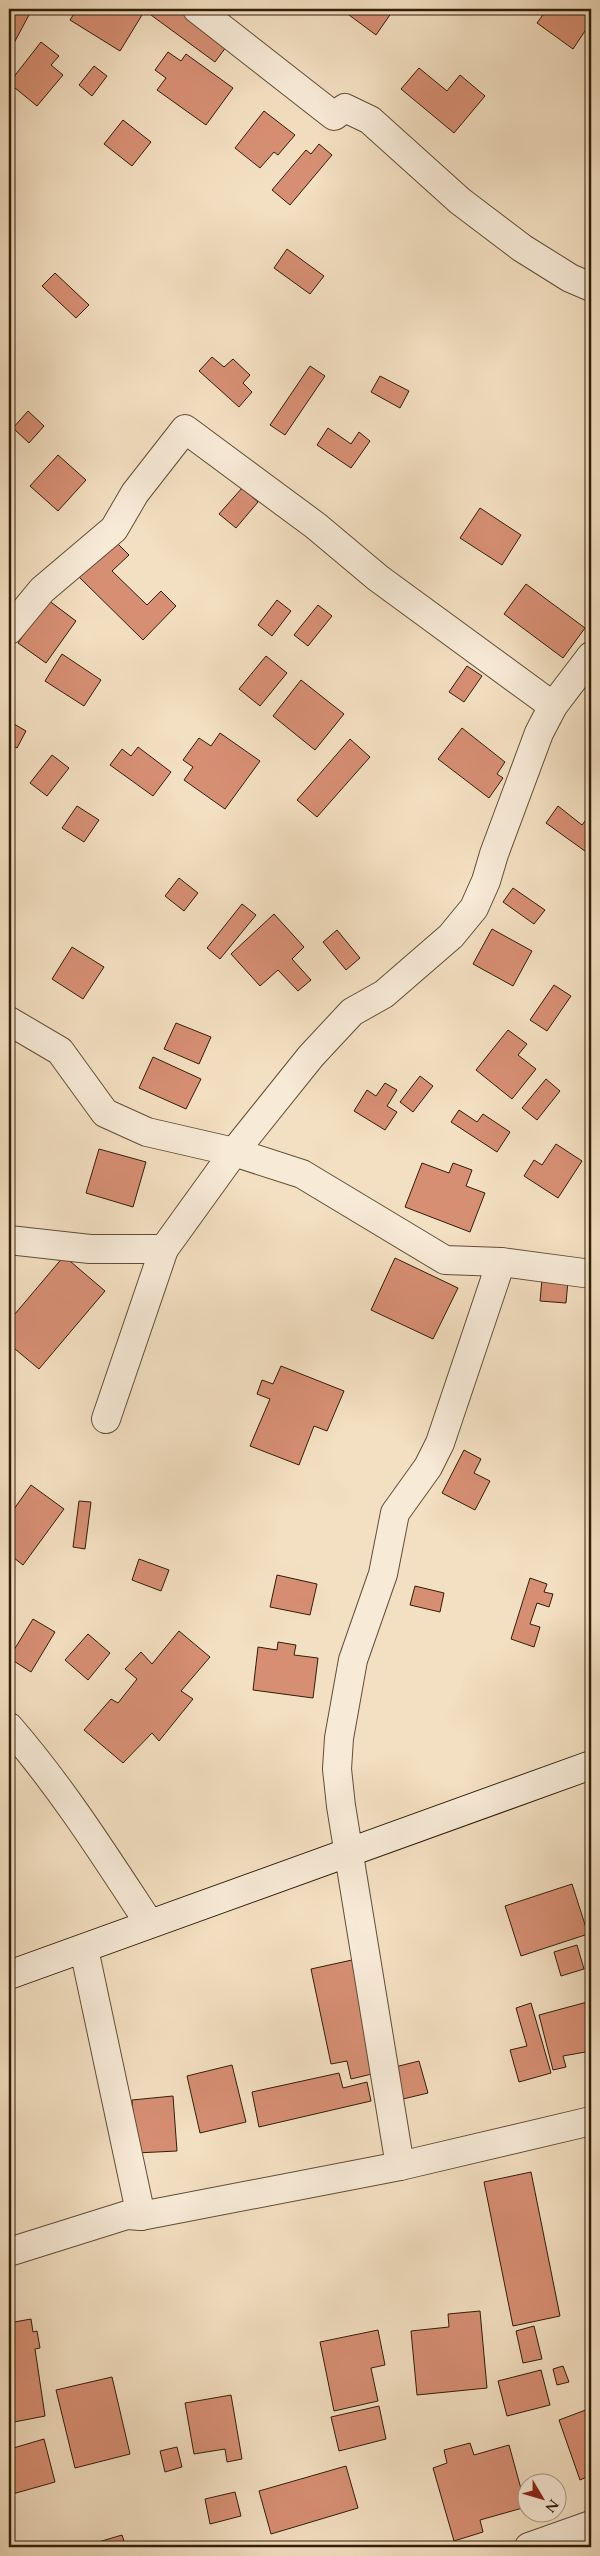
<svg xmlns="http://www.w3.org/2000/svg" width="600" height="2556" viewBox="0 0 600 2556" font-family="Cardo,serif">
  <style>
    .building { fill: #d78f74; stroke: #301e09 }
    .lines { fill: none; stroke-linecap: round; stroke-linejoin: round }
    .street-casing { stroke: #614e37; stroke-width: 30 }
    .secondary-casing { stroke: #301e09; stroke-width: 30 }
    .street { stroke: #f7ead7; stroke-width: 28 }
    .secondary { stroke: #f7ead7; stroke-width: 28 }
  </style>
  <rect width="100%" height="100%" fill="#f3dfc1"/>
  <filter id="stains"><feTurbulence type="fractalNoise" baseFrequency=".004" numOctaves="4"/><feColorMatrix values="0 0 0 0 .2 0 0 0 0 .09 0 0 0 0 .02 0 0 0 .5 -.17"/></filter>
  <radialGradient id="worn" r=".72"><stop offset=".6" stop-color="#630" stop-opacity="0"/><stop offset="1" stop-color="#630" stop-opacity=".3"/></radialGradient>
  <!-- building -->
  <g class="building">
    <polygon points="16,9 23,9 30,13 14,43 9,40 9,21"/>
    <polygon points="77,9 132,9 142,15 120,51 70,20"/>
    <polygon points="156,9 182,9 229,43 215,62 151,15"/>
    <polygon points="341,9 394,9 376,35"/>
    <polygon points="547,9 581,9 591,16 591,22 573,49 537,23"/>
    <polygon points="41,42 59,56 51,65 63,75 37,106 9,83"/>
    <polygon points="168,52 181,61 186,54 233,88 206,125 157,90 166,78 155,70"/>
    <polygon points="94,66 107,76 92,96 79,85"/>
    <polygon points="419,68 447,91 460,75 485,96 454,133 401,89"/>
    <polygon points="264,111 295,135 278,155 274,152 260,168 235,148"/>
    <polygon points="123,120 151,142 132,166 104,144"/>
    <polygon points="319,144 332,155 290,205 272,190 306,150 311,154"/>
    <polygon points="287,249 324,276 310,294 274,268"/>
    <polygon points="55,273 89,305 76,318 42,286"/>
    <polygon points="212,357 224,367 233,359 250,375 243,383 252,392 239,407 199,371"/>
    <polygon points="310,366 325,376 285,435 270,425"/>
    <polygon points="380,376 409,391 400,408 371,392"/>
    <polygon points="28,411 44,426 29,443 13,428"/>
    <polygon points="328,428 351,444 359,432 370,441 351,468 317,445"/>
    <polygon points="58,455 86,480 58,511 30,486"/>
    <polygon points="242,488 258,502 236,528 219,514"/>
    <polygon points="480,508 521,535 502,565 460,538"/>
    <polygon points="112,538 129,555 112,571 147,605 161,591 176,606 143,640 76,574"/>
    <polygon points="526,584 585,628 563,658 504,614"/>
    <polygon points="48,600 76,621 46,663 18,643"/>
    <polygon points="277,600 291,611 272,636 258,625"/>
    <polygon points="318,605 332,616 308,646 294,635"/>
    <polygon points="62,654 101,680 84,706 45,681"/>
    <polygon points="266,656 287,673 260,706 239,689"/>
    <polygon points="467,666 482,676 464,702 449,692"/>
    <polygon points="301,680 344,714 315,750 273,716"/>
    <polygon points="9,721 26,731 17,748 9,744"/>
    <polygon points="462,728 505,762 497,774 503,778 489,798 438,759"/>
    <polygon points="220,733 260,761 225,809 184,780 193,767 183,760 199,738 211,746"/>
    <polygon points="350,739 370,757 317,817 297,800"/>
    <polygon points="138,747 171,772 153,796 110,765 122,749 131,756"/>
    <polygon points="52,755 69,768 47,796 30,783"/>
    <polygon points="77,806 99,820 84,842 62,828"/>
    <polygon points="558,806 582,825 591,813 591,851 589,854 546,823"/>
    <polygon points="179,878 198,893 184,911 165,896"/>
    <polygon points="513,888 545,910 534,924 503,902"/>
    <polygon points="242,904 256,915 220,959 207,948"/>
    <polygon points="274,914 304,947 292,959 311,980 298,991 278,970 260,986 231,954"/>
    <polygon points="492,929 532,951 513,986 473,964"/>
    <polygon points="337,930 360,958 346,970 323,942"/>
    <polygon points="72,947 104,967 83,999 52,979"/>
    <polygon points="554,985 571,996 547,1031 530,1020"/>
    <polygon points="176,1023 211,1037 199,1064 164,1049"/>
    <polygon points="508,1030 527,1044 518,1055 536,1069 512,1099 476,1070"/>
    <polygon points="153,1057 201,1079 186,1109 139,1088"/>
    <polygon points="420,1076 433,1086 413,1112 400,1102"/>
    <polygon points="546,1079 560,1091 537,1120 522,1108"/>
    <polygon points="385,1083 397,1090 387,1106 397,1112 385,1130 354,1111 367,1090 376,1096"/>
    <polygon points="459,1110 477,1122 483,1114 510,1132 497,1152 451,1122"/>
    <polygon points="556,1144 582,1161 558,1198 524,1176 534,1160 542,1165"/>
    <polygon points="99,1149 146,1162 133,1207 86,1193"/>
    <polygon points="422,1163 449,1173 453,1163 472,1170 466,1186 485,1193 470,1232 405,1207"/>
    <polygon points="64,1256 105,1291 39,1369 9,1344 9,1321"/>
    <polygon points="395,1258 458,1288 433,1339 371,1310"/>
    <polygon points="542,1279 568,1281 566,1303 540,1301"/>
    <polygon points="281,1366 344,1391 327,1431 314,1426 299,1465 250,1446 270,1399 257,1394 262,1380 273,1384"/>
    <polygon points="464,1450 481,1459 474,1473 490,1481 475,1510 442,1493"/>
    <polygon points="31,1485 64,1509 23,1565 9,1554 9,1516"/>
    <polygon points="79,1501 91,1502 85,1549 73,1547"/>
    <polygon points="139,1559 169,1570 161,1591 132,1580"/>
    <polygon points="277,1575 317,1584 310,1615 270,1607"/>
    <polygon points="530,1578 547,1584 544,1592 553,1594 549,1607 537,1603 530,1624 540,1627 534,1647 511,1639"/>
    <polygon points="415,1586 444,1593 440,1612 410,1605"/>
    <polygon points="33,1619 55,1632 31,1672 9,1658"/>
    <polygon points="179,1631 210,1657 181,1691 193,1699 159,1741 152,1733 123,1763 84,1730 111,1699 118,1703 137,1679 125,1669 141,1652 152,1664"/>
    <polygon points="88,1634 110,1653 88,1680 65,1660"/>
    <polygon points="278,1642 296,1645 294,1655 318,1658 313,1698 253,1690 258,1647 277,1650"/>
    <polygon points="572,1884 588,1934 521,1956 505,1906"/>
    <polygon points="577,1945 584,1969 561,1976 554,1952"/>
    <polygon points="352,1960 376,2073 351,2079 347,2061 331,2064 311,1969"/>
    <polygon points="591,2001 591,2051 563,2056 566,2067 553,2070 539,2015"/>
    <polygon points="531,2003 551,2073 519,2082 510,2050 527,2046 516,2008"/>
    <polygon points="419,2061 428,2093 403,2099 395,2067"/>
    <polygon points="232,2065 246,2122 200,2133 187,2076"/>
    <polygon points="339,2073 343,2088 367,2082 371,2101 259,2127 252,2092"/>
    <polygon points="173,2096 177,2151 136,2153 132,2100"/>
    <polygon points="531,2172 560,2316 513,2326 484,2182"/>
    <polygon points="480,2311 487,2388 417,2395 411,2331 449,2327 448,2314"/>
    <polygon points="31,2319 33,2332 37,2331 40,2348 35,2349 45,2416 9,2423 9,2323"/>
    <polygon points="534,2326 542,2359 523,2363 516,2331"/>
    <polygon points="378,2330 385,2365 371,2368 378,2401 334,2411 320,2342"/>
    <polygon points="563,2366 569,2382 557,2385 553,2369"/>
    <polygon points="541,2370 550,2405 507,2416 498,2381"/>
    <polygon points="112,2377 130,2454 75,2468 56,2390"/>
    <polygon points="231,2395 242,2459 227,2462 225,2449 194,2454 185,2403"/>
    <polygon points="379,2406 386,2439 339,2451 331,2417"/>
    <polygon points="591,2408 591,2475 580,2480 559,2420"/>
    <polygon points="44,2439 55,2482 9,2495 9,2443 10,2449"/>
    <polygon points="470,2443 474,2455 509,2445 526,2507 480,2520 483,2532 454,2541 433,2468 447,2463 444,2450"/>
    <polygon points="177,2447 182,2467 165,2472 160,2451"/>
    <polygon points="346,2466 358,2508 271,2534 259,2491"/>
    <polygon points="235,2492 241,2516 210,2524 205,2499"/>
    <polygon points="122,2535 126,2547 97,2547 95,2543"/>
  </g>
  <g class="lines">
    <!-- street casing -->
    <g class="street-casing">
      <g id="street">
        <polyline points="197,9 334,116 345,108 370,120 460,201 522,248 570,278 591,287"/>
        <polyline points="9,630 42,590 114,529 135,493 185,429 316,526 378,578 553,706"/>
        <polyline points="9,1021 60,1051 105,1113 147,1132 234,1152 302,1174 445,1260 501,1262 591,1274"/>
        <polyline points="9,1240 90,1249 164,1249 234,1152 311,1056 352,1012 384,994 451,936 474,908 486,881 494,854 539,733 553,706 591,656"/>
        <polyline points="106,1419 164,1249"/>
        <path d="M 9,1727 C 62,1788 105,1856 149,1923"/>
        <polyline points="84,1949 141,2216"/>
        <polyline points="400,2166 341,1806 337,1769 339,1738 353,1660 383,1574 395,1513 428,1467 440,1443 501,1262"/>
        <polyline points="9,2252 127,2215 141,2216 400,2166 591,2121"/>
        <polyline points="529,2547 591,2525"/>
      </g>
    </g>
    <!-- secondary casing -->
    <g class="secondary-casing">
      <polyline id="secondary" points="9,1975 591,1765"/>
    </g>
    <!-- street -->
    <use href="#street" class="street"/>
    <!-- secondary -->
    <use href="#secondary" class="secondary"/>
  </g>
  <!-- margin -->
  <rect width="600" height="2556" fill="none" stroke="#f3dfc1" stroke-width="30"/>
  <rect x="10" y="10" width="580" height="2536" fill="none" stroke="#301e09" stroke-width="2.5"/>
  <rect x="15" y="15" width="570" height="2526" fill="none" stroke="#301e09"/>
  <!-- north arrow -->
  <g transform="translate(542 2498) rotate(128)"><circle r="24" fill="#f7ead7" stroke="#a79885"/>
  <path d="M0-4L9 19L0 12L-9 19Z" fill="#8f2418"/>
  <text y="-8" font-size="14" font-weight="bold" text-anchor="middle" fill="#301e09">N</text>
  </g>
  <rect width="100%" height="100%" filter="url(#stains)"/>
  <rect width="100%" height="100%" fill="url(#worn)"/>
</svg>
